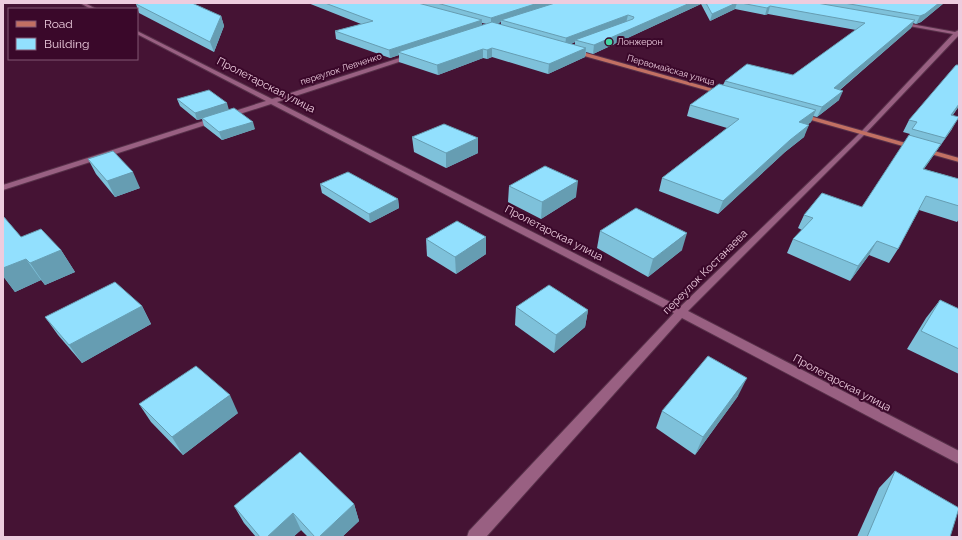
<svg xmlns="http://www.w3.org/2000/svg" width="962" height="540" viewBox="0 0 962 540" font-family="Raleway,sans-serif">
  <style>
    .lines { fill: none; stroke-linecap: round; stroke-linejoin: round }
    .minor-casing { stroke: #58314a; stroke-width: 2 }
    .primary-casing { stroke: #58314a; stroke-width: 2 }
    .minor { fill: #996082; fill-rule: evenodd }
    .primary { fill: #c27063; fill-rule: evenodd }
    .wall { fill: #7ec1da; fill-rule: evenodd }
    .shaded-wall { fill: #669db2 }
    .building { fill: #92e0fe; stroke: #669db2 }
    .poi-dot { fill: #45d49f; stroke: #3a082a; stroke-width: 1.5 }
    .labels { text-anchor: middle; dominant-baseline: central; stroke-width: 4; stroke-linejoin: round; paint-order: stroke }
    .far-poi-label { font-size: 9px; fill: #edccde; stroke: #3a082a; text-anchor: start }
    .far-street-label { font-size: 9px; fill: #edccde; stroke: #3a082a }
    .street-label { font-size: 11px; fill: #edccde; stroke: #3a082a }
  </style>
  <rect width="100%" height="100%" fill="#451334"/>
  <g class="lines">
    <!-- minor casing -->
    <g class="minor-casing">
      <g id="minor">
        <polygon points="80,3 85,3 96,9 91,9"/>
        <polygon points="900,22 955,32 959,30 959,35 865,134 688,311 959,451 959,464 682,318 486,537 467,537 469,531 674,313 271,104 3,190 3,185 266,101 137,34 137,31 272,99 412,54 414,55 414,57 277,102 680,307 861,132 953,34 898,24"/>
      </g>
    </g>
    <!-- primary casing -->
    <g class="primary-casing">
      <g id="primary">
        <polygon points="572,49 724,92 725,93 720,94 570,52"/>
        <polygon points="799,113 959,158 959,162 797,116 796,115"/>
      </g>
    </g>
    <!-- minor -->
    <use href="#minor" class="minor"/>
    <!-- primary -->
    <use href="#primary" class="primary"/>
  </g>
  <!-- wall -->
  <g class="wall">
    <path d="M 308,3 L 944,3 L 921,22 L 916,24 L 913,23 L 911,28 L 840,90 L 839,100 L 817,117 L 813,116 L 811,122 L 807,125 L 804,137 L 785,152 L 718,214 L 659,191 L 662,178 L 727,128 L 687,116 L 690,105 L 723,85 L 725,81 L 793,75 L 856,30 L 768,14 L 765,15 L 735,9 L 710,21 L 701,4 L 593,54 L 586,52 L 585,57 L 548,74 L 492,57 L 487,59 L 483,58 L 438,75 L 399,62 L 399,55 L 390,58 L 336,39 L 335,31 L 361,24 ZM 501,22 L 501,25 L 496,24 ZM 482,23 L 487,24 L 482,25 ZM 575,42 L 575,45 L 571,44 Z"/>
    <polygon points="136,4 221,16 224,26 214,52 139,13"/>
    <polygon points="959,65 959,106 953,115 952,129 924,169 959,179 959,219 957,222 919,210 898,249 889,263 869,255 850,281 787,253 793,239 802,230 798,228 804,215 862,207 910,134 903,132 909,120"/>
    <polygon points="177,99 229,110 255,129 222,140 204,126 202,119 197,120 180,106"/>
    <polygon points="412,137 478,138 478,153 446,168 414,152"/>
    <polygon points="88,159 140,188 115,197 96,174"/>
    <polygon points="320,184 398,199 399,208 370,223 322,193"/>
    <polygon points="509,186 576,197 541,219 508,202"/>
    <polygon points="3,216 21,237 61,250 75,272 45,285 41,280 15,292 3,276"/>
    <polygon points="600,231 682,250 648,277 597,248"/>
    <polygon points="426,239 486,254 456,274 427,256"/>
    <polygon points="940,300 959,309 959,374 907,349 926,318"/>
    <polygon points="142,306 151,324 82,363 58,335 45,317"/>
    <polygon points="516,307 588,310 585,327 554,353 515,325"/>
    <polygon points="738,396 695,455 656,428 662,411"/>
    <polygon points="139,404 238,413 183,455 151,422"/>
    <polygon points="895,471 950,537 857,537 879,488"/>
    <polygon points="354,504 359,521 342,537 308,537 301,530 293,537 256,537 244,523 234,506"/>
  </g>
  <!-- shaded-wall -->
  <g class="shaded-wall">
    <polygon points="538,3 560,3 501,20 501,22 491,25 491,18"/>
    <polygon points="690,3 701,3 701,4 593,54 594,45"/>
    <polygon points="736,3 737,3 735,9 710,21 712,14"/>
    <polygon points="939,3 944,3 921,22 916,24 920,16"/>
    <polygon points="770,6 768,14 765,15 767,8"/>
    <polygon points="628,15 626,23 575,40 575,42 565,46 566,38"/>
    <polygon points="221,16 224,26 214,52 210,42"/>
    <polygon points="482,20 482,28 398,52 399,55 390,58 389,50"/>
    <polygon points="915,20 911,28 830,98 834,88"/>
    <polygon points="492,48 492,57 487,59 487,50"/>
    <polygon points="586,48 585,57 548,74 549,64"/>
    <polygon points="483,49 483,58 438,75 437,65"/>
    <polygon points="843,91 839,100 817,117 822,107"/>
    <polygon points="227,103 229,110 197,120 195,113"/>
    <polygon points="959,104 959,106 944,127 951,115"/>
    <polygon points="816,110 811,122 795,134 799,122"/>
    <polygon points="959,117 952,129 937,150"/>
    <polygon points="253,122 255,129 222,140 219,132"/>
    <polygon points="809,125 804,137 785,152 718,214 723,201 790,140"/>
    <polygon points="478,138 478,153 446,168 446,153"/>
    <polygon points="941,144 933,156 915,182 923,169"/>
    <polygon points="133,172 140,188 115,197 107,181"/>
    <polygon points="578,181 576,197 541,219 542,202"/>
    <polygon points="398,199 399,208 370,223 369,214"/>
    <polygon points="687,233 682,250 648,277 653,259"/>
    <polygon points="486,237 486,254 456,274 455,257"/>
    <polygon points="877,241 869,255 850,281 858,266"/>
    <polygon points="61,250 75,272 45,285 30,263"/>
    <polygon points="26,259 41,280 15,292 3,276 3,268"/>
    <polygon points="142,306 151,324 82,363 69,345"/>
    <polygon points="588,310 585,327 554,353 556,335"/>
    <polygon points="747,378 738,396 695,455 703,437"/>
    <polygon points="230,395 238,413 183,455 172,437"/>
    <polygon points="354,504 359,521 342,537 319,537"/>
    <polygon points="293,513 301,530 293,537 267,537"/>
  </g>
  <!-- building -->
  <g class="building">
    <polygon points="140,3 192,3 221,16 210,42 136,4"/>
    <polygon points="325,3 418,3 482,20 389,50 335,31 373,21"/>
    <polygon points="437,3 538,3 491,18"/>
    <polygon points="555,3 690,3 594,45 575,40 633,19 634,17 628,15 566,38 501,20"/>
    <polygon points="706,3 736,3 712,14"/>
    <polygon points="741,3 817,3 915,20 834,88 843,91 822,107 725,81 747,64 793,75 865,23 770,6 767,8"/>
    <polygon points="844,3 939,3 925,14 920,16"/>
    <polygon points="492,22 586,48 549,64 492,48 487,50 483,49 437,65 398,52"/>
    <polygon points="956,65 959,65 959,104 951,115 959,117 945,138 912,129 917,122 909,120"/>
    <polygon points="719,84 816,110 799,122 809,125 790,140 723,201 662,178 739,119 690,105"/>
    <polygon points="209,90 227,103 195,113 177,99"/>
    <polygon points="234,108 253,122 219,132 202,118"/>
    <polygon points="444,124 478,138 446,153 412,137"/>
    <polygon points="909,135 941,144 923,169 959,179 959,206 926,196 898,249 877,241 858,266 793,239 813,218 804,215 822,193 862,207"/>
    <polygon points="113,151 133,172 107,181 88,159"/>
    <polygon points="545,166 578,181 542,202 509,186"/>
    <polygon points="348,172 398,199 369,214 320,184"/>
    <polygon points="636,208 687,233 653,259 600,231"/>
    <polygon points="3,216 21,237 41,229 61,250 30,263 26,259 3,268"/>
    <polygon points="457,221 486,237 455,257 426,239"/>
    <polygon points="115,282 142,306 69,345 45,317"/>
    <polygon points="549,285 588,310 556,335 516,307"/>
    <polygon points="940,300 959,309 959,349 921,331"/>
    <polygon points="708,356 747,378 703,437 662,411"/>
    <polygon points="196,366 230,395 172,437 139,404"/>
    <polygon points="300,452 354,504 319,537 315,537 293,513 267,537 260,537 234,506"/>
    <polygon points="895,471 959,508 950,537 867,537"/>
  </g>
  <!-- markers -->
  <circle class="poi-dot" cx="609" cy="42" r="4"/>
  <g class="labels">
    <!-- far-poi labels -->
    <g class="far-poi-label">
      <text x="617" y="42">Лонжерон</text>
    </g>
    <!-- far-street labels -->
    <g class="far-street-label">
      <text transform="translate(341 69) rotate(-18)">переулок Левченко</text>
      <text transform="translate(671 70) rotate(16)">Первомайская улица</text>
    </g>
    <!-- street labels -->
    <g class="street-label">
      <text transform="translate(266 85) rotate(27)">Пролетарская улица</text>
      <text transform="translate(554 233) rotate(27)">Пролетарская улица</text>
      <text transform="translate(705 272) rotate(-45)">переулок Костанаева</text>
      <text transform="translate(842 383) rotate(28)">Пролетарская улица</text>
    </g>
  </g>
  <!-- border -->
  <rect width="962" height="540" fill="none" stroke="#edccde" stroke-width="8"/>
  <!-- legend -->
  <rect x="8" y="8" width="130" height="52" fill="#3a082a" stroke="#825672"/>
  <rect x="16" y="21" width="20" height="6" fill="#c27063" stroke="#825672"/>
  <text x="44" y="28" font-size="12" fill="#edccde">Road</text>
  <rect x="16" y="38" width="20" height="12" fill="#92e0fe" stroke="#825672"/>
  <text x="44" y="48" font-size="12" fill="#edccde">Building</text>
</svg>
